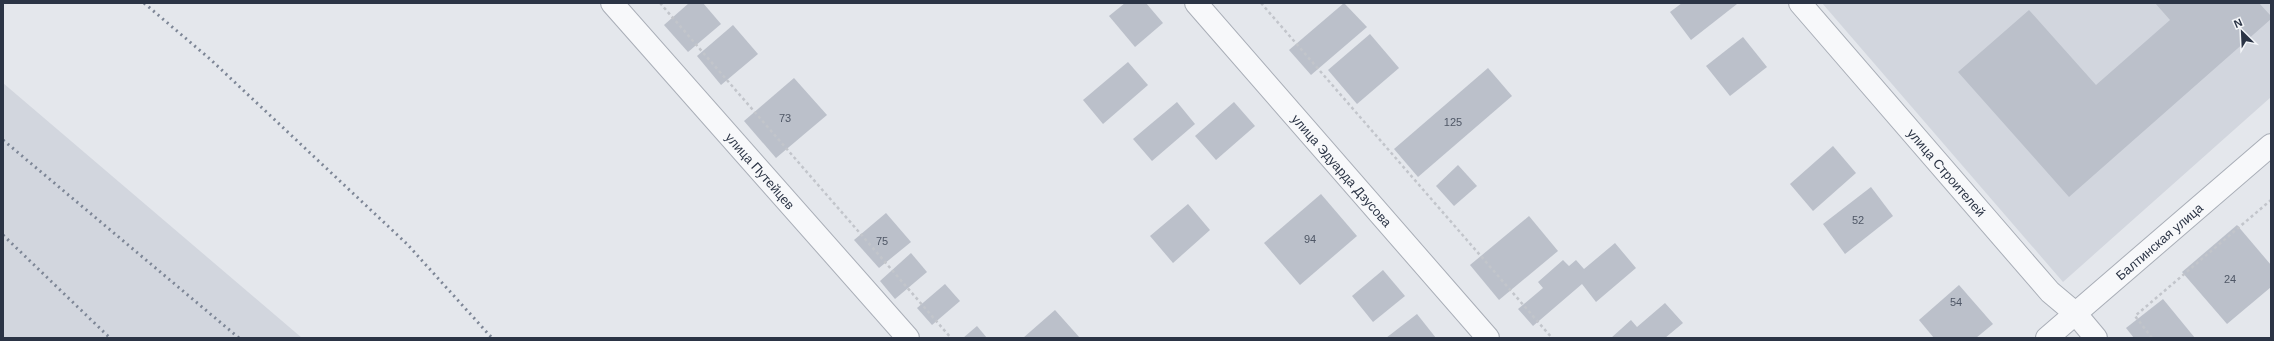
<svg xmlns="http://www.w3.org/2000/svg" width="2274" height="341" viewBox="0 0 2274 341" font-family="Arial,sans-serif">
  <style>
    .built { fill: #d2d6de }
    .building { fill: #bbc0ca }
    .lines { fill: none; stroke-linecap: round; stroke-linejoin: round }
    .street-casing { stroke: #a9aeb7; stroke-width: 24 }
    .path { stroke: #c2c5cb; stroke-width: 2.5; stroke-dasharray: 3 3; stroke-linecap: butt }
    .street { stroke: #f7f8fa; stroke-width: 22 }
    .rail { stroke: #7d8696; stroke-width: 3; stroke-dasharray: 2 4; stroke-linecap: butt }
    .labels { text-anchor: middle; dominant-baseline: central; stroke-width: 3.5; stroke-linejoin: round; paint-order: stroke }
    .number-label { font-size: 11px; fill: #4f5766 }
    .street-label { font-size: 13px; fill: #2b3445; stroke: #f4f6f9 }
  </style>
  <rect width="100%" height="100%" fill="#e4e7ec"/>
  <!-- built -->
  <g class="built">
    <polygon points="1822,3 2271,3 2271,97 2063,282"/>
    <polygon points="3,83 302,338 3,338"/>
  </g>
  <!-- building -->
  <g class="building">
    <polygon points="689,3 703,3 721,24 688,52 664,25"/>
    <polygon points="1125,3 1146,3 1163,23 1135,47 1109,16"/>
    <polygon points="1344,3 1367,27 1311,75 1289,50"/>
    <polygon points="1682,3 1736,3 1737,4 1691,40 1670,12"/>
    <polygon points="2155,3 2259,3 2271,16 2271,19 2069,197 1958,72 2029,10 2096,85 2170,20"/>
    <polygon points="733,25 758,54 721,85 697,56"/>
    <polygon points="1370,34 1399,68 1357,104 1328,70"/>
    <polygon points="1743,37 1767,67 1730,96 1706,66"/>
    <polygon points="1128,62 1148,85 1103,124 1083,100"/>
    <polygon points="1488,68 1512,96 1418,177 1394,149"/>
    <polygon points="794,78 827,115 776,158 744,121"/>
    <polygon points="1177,102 1195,124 1152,161 1133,139"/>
    <polygon points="1234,102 1255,126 1216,160 1195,136"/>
    <polygon points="1833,146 1856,173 1813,211 1790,184"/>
    <polygon points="1458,165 1477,186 1454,206 1436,186"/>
    <polygon points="1871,187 1893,216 1845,254 1823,224"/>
    <polygon points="1321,194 1357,236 1300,285 1264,243"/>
    <polygon points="1188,204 1210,230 1173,263 1150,236"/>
    <polygon points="886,213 911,242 879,268 854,240"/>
    <polygon points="1529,216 1558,251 1499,300 1470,265"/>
    <polygon points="2237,225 2271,265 2271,287 2227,324 2182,272"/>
    <polygon points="1615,243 1636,268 1596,302 1582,284 1533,326 1518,309 1543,288 1538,282 1563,260 1569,266 1576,260 1584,269"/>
    <polygon points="911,253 927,272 895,299 880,281"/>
    <polygon points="1383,270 1405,296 1373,322 1352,296"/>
    <polygon points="945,284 960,301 932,325 917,308"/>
    <polygon points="1959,285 1993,324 1976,338 1934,338 1919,320"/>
    <polygon points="2163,299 2195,338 2134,338 2126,328"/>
    <polygon points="1665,303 1683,323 1665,338 1611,338 1631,320 1637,327"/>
    <polygon points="1055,310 1080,338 1023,338"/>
    <polygon points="1417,314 1436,338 1386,338"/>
    <polygon points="977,326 987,338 963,338"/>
  </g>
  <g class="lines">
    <!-- street casing -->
    <g class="street-casing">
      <g id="street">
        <path id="s1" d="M 612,3 L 908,338"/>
        <path id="s2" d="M 1196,3 L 1488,338"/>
        <path id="s3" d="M 1800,3 L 2050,292 L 2075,313 L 2096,338"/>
        <path id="s4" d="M 2047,338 L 2271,145"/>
      </g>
    </g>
    <!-- path -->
    <g class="path">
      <polyline points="660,3 951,338"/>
      <polyline points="1261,3 1552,338"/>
      <polyline points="2152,338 2135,316 2271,200"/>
    </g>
    <!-- street -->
    <use href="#street" class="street"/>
    <!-- rail -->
    <g class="rail">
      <polyline points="144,3 210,59 407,244 492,338"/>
      <polyline points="3,140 239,338"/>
      <polyline points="3,235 110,338"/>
    </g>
  </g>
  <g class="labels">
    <!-- number labels -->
    <g class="number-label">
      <text x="785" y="118">73</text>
      <text x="1453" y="122">125</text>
      <text x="1858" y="220">52</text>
      <text x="1310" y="239">94</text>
      <text x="882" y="241">75</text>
      <text x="2230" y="279">24</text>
      <text x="1956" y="302">54</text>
    </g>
    <!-- street labels -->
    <g class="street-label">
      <text stroke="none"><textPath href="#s1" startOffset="224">улица Путейцев</textPath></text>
      <text stroke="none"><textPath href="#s2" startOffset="222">улица Эдуарда Дзусова</textPath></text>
      <text stroke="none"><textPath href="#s3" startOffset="224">улица Строителей</textPath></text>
      <text stroke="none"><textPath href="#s4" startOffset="148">Балтинская улица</textPath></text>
    </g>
  </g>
  <!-- border -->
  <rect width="2274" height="341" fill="none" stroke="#2b3445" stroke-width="8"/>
  <!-- north arrow -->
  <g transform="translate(2242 32) rotate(336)" stroke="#f4f6f9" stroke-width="3" paint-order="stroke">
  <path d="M0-3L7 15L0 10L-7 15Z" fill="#2b3445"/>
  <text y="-6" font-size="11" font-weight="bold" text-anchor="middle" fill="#2b3445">N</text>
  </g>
</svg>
